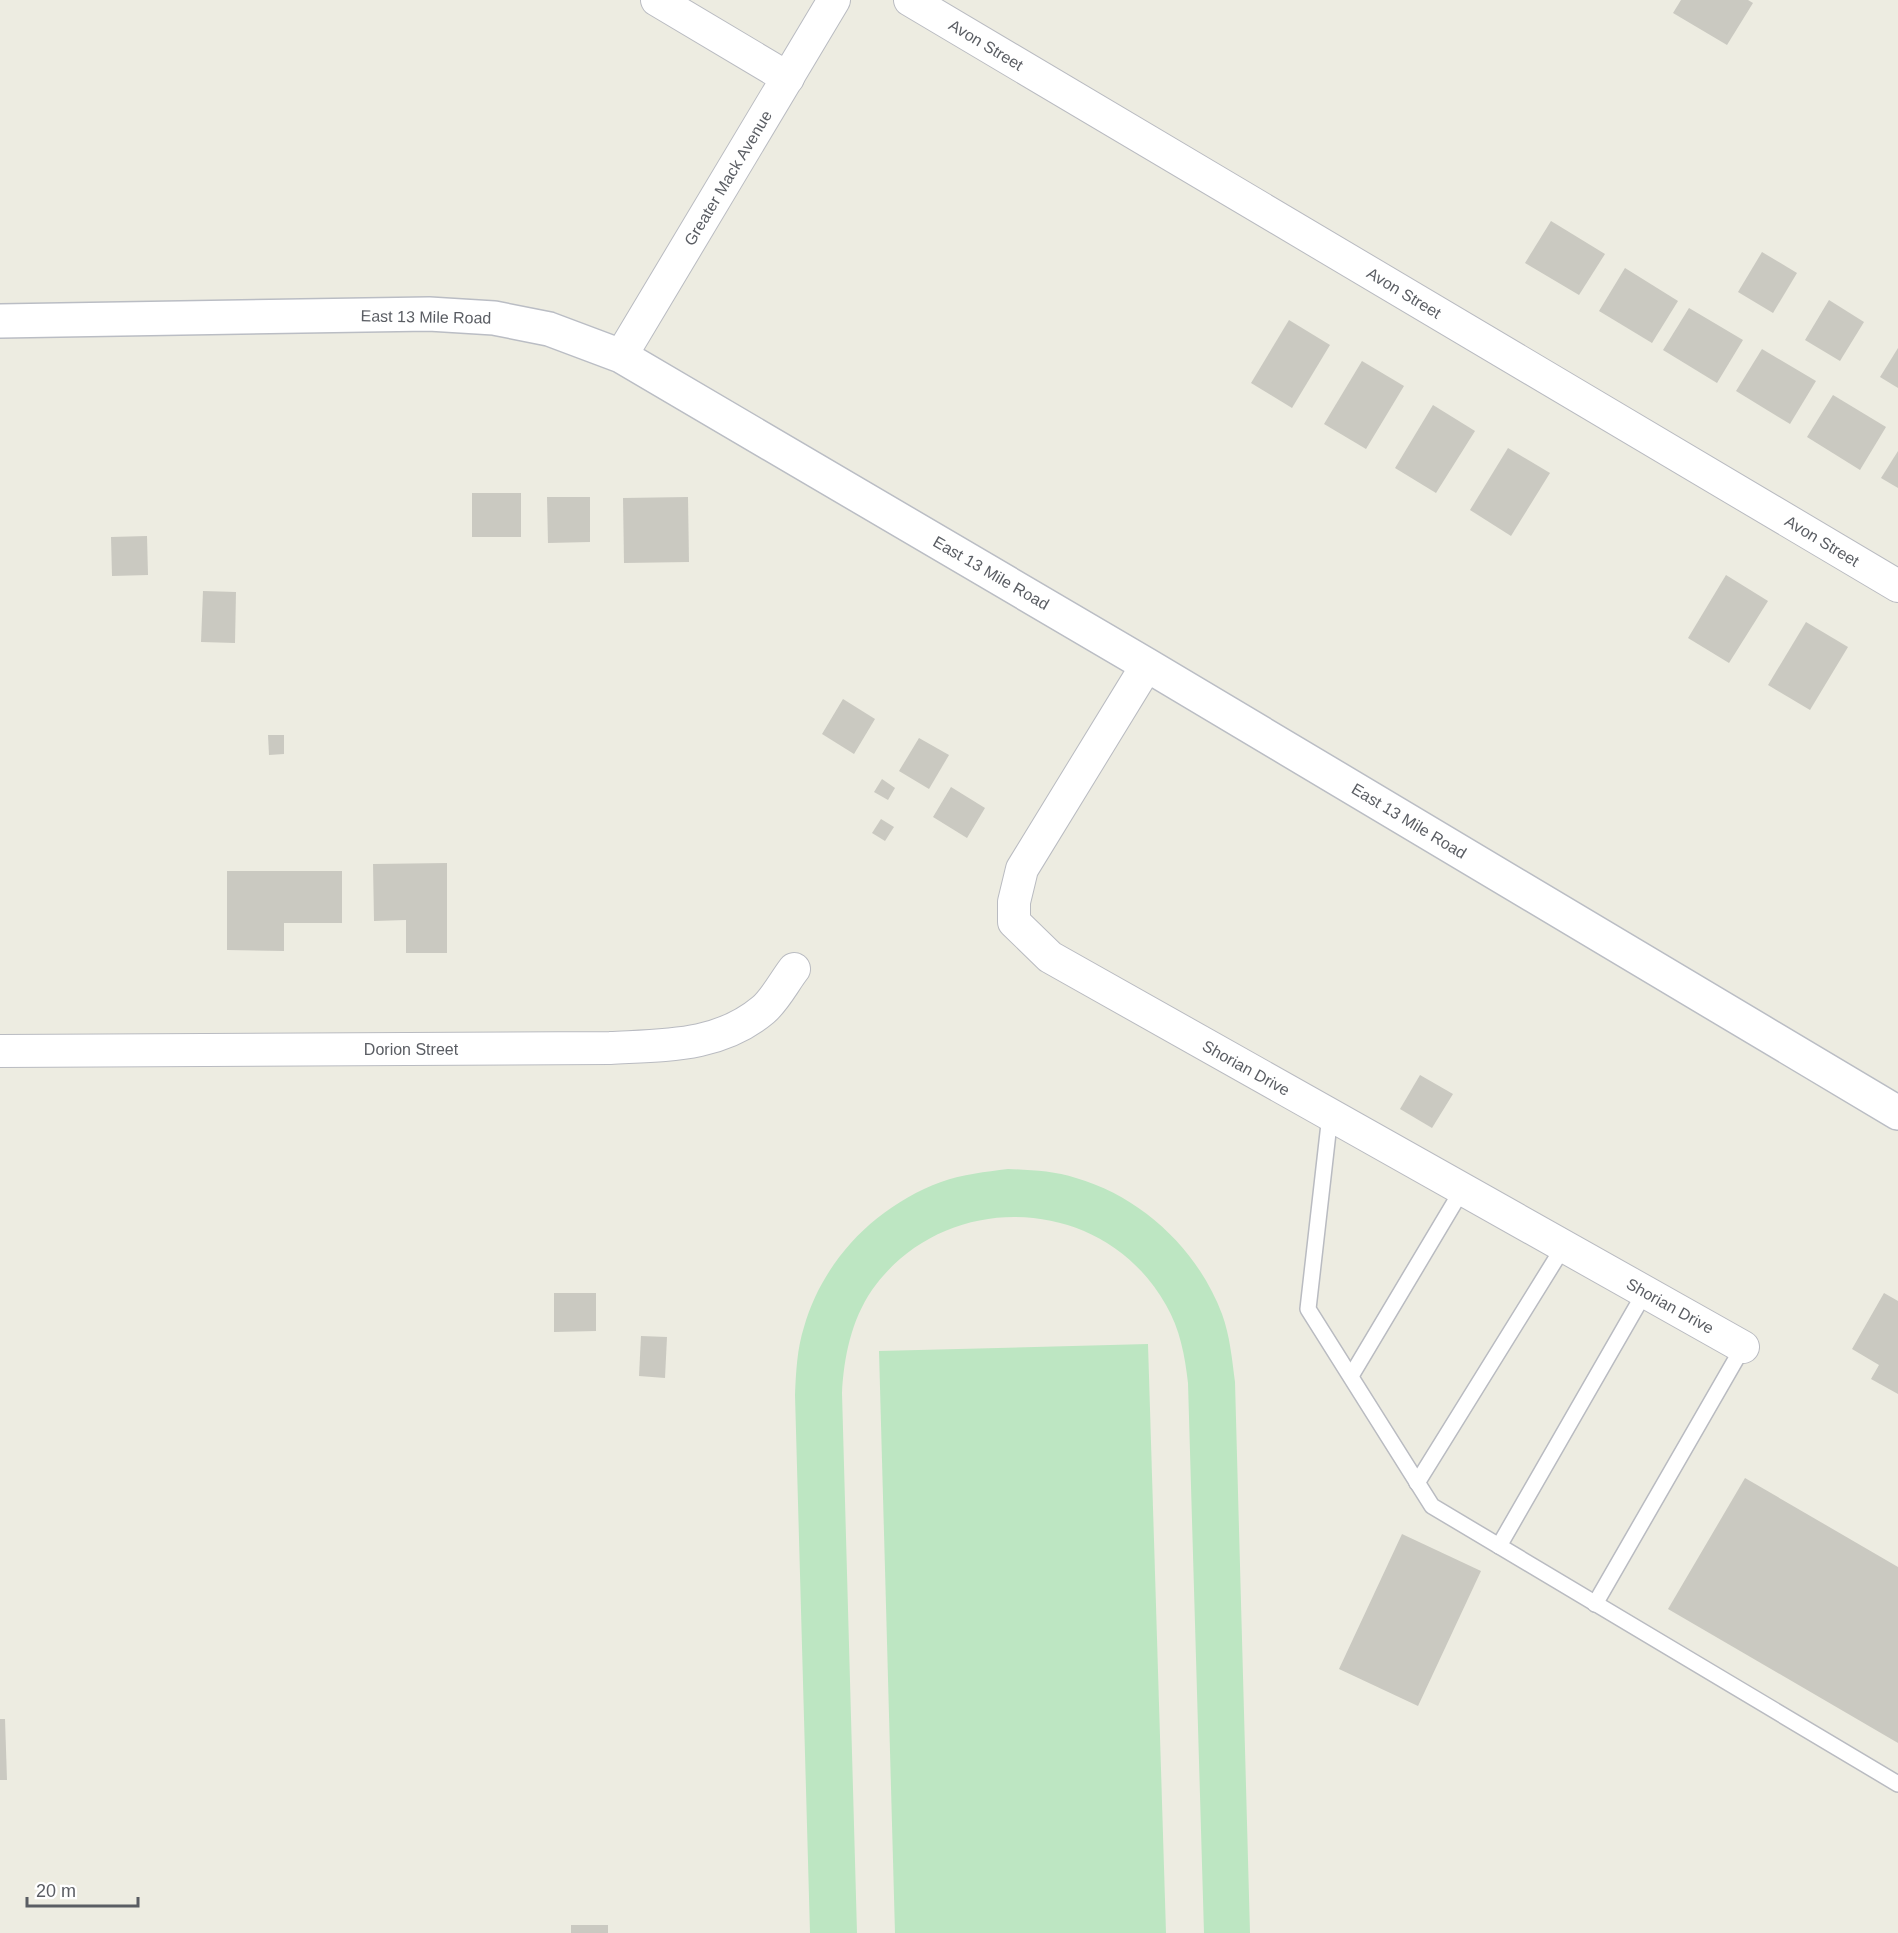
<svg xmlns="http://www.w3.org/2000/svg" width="1898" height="1933" viewBox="0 0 1898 1933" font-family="Arial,sans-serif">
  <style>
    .green { fill: #bde6c2 }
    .building { fill: #cac9c1 }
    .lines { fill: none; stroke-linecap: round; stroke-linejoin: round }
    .service-casing { stroke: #b9bbc1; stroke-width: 18 }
    .minor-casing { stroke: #b9bbc1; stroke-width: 34 }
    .secondary-casing { stroke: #babdc4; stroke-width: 36 }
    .service { stroke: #fff; stroke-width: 15 }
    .minor { stroke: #fff; stroke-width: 32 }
    .secondary { stroke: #fff; stroke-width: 33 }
    .labels { text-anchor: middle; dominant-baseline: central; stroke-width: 4.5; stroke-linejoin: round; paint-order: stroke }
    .street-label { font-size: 16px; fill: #5a5d63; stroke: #fff }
  </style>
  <rect width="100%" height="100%" fill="#edece1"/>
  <!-- green -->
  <g class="green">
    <path d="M 1008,1169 C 1031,1170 1054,1171 1076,1178 C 1142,1197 1198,1250 1222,1314 C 1230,1336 1232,1359 1235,1382 L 1250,1933 L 1204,1933 L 1188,1383 C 1185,1356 1180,1329 1166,1305 C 1104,1194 945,1187 872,1290 C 851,1321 844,1357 842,1393 L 857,1933 L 810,1933 L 795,1395 C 796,1372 797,1349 804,1327 C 823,1260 876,1206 941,1182 C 963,1174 985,1172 1008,1169 Z"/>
    <polygon points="1148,1344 1166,1933 895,1933 879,1351"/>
  </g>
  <!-- building -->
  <g class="building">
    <polygon points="1681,0 1748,0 1753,3 1727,45 1673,13"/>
    <polygon points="1551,221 1605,254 1579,295 1525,263"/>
    <polygon points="1762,252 1797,273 1773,313 1738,292"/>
    <polygon points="1625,268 1678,301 1652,343 1599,311"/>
    <polygon points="1829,300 1864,322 1840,361 1805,340"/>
    <polygon points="1689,308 1743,340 1717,383 1663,350"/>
    <polygon points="1289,320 1330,345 1292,408 1251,383"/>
    <polygon points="1898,348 1898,388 1880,377"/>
    <polygon points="1762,349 1816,381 1790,424 1736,391"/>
    <polygon points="1362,361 1404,386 1366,449 1324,424"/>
    <polygon points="1833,395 1886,427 1860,470 1807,437"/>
    <polygon points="1433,405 1475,431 1436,493 1395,468"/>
    <polygon points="1508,448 1550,473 1511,536 1470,510"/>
    <polygon points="1898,451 1898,488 1881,478"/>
    <rect x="472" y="493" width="49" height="44"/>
    <polygon points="547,497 590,497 590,542 548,543"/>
    <polygon points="688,497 689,562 624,563 623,498"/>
    <polygon points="147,536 148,575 112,576 111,537"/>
    <polygon points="1726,575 1768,601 1729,663 1688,638"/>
    <polygon points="203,591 236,592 235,643 201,642"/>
    <polygon points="1806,622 1848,647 1810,710 1768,685"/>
    <polygon points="843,699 875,719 854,754 822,734"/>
    <polygon points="268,735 284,735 284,754 269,755"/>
    <polygon points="919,738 949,755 929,789 899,771"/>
    <polygon points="882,779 895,788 888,800 874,792"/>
    <polygon points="951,787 985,808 967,838 933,817"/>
    <polygon points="881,819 894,827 885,841 872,833"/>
    <polygon points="447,863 447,953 406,953 406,920 374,921 373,864"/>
    <polygon points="227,871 342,871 342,923 284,923 284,951 227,950"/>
    <polygon points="1420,1075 1453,1094 1432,1128 1400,1109"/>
    <polygon points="554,1293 596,1293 596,1331 554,1332"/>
    <polygon points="1884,1293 1898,1301 1898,1394 1871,1379 1879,1365 1852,1349"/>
    <polygon points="641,1336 667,1337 665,1378 639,1376"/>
    <polygon points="1745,1478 1898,1567 1898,1743 1668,1609"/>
    <polygon points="1402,1534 1481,1571 1418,1706 1339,1669"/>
    <polygon points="0,1719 5,1719 7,1780 0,1780"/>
    <rect x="571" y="1925" width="37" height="8"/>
  </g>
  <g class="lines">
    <!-- service casing -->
    <g class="service-casing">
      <g id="service">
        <polyline points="1330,1115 1308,1309 1432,1506 1898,1784"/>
        <polyline points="1351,1376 1462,1190"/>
        <polyline points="1417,1483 1564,1246"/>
        <polyline points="1499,1546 1645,1292"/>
        <polyline points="1595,1604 1743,1347"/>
      </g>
    </g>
    <!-- minor casing -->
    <g class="minor-casing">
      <g id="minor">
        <polyline points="657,0 788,78"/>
        <polyline points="910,0 1898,586"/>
        <polyline points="621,356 834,0"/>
        <polyline points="1147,665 1022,869 1014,902 1014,922 1050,957 1743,1347"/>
        <path d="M 0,1051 L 610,1048 C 665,1045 719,1047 763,1010 C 775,1000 784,982 794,969"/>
      </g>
    </g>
    <!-- secondary casing -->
    <g class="secondary-casing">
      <polyline id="secondary" points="0,321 429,314 494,318 549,329 621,356 1147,665 1898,1113"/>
    </g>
    <!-- service -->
    <use href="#service" class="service"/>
    <!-- minor -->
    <use href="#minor" class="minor"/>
    <!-- secondary -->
    <use href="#secondary" class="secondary"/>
  </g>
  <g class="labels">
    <!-- street labels -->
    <g class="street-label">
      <text transform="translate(986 45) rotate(31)">Avon Street</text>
      <text transform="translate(728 178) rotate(-59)">Greater Mack Avenue</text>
      <text transform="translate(1404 293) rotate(31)">Avon Street</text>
      <text transform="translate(426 317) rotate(1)">East 13 Mile Road</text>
      <text transform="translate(1822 541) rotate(31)">Avon Street</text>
      <text transform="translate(991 573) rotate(30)">East 13 Mile Road</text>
      <text transform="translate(1409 821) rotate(31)">East 13 Mile Road</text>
      <text x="411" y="1049">Dorion Street</text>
      <text transform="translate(1246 1068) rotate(29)">Shorian Drive</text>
      <text transform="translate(1670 1306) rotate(29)">Shorian Drive</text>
    </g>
  </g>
  <!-- scale -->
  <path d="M27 1897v9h111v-9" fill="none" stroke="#5a5d63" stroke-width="3"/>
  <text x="36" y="1897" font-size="18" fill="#5a5d63" stroke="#ffffff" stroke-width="4.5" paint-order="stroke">20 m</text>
</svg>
